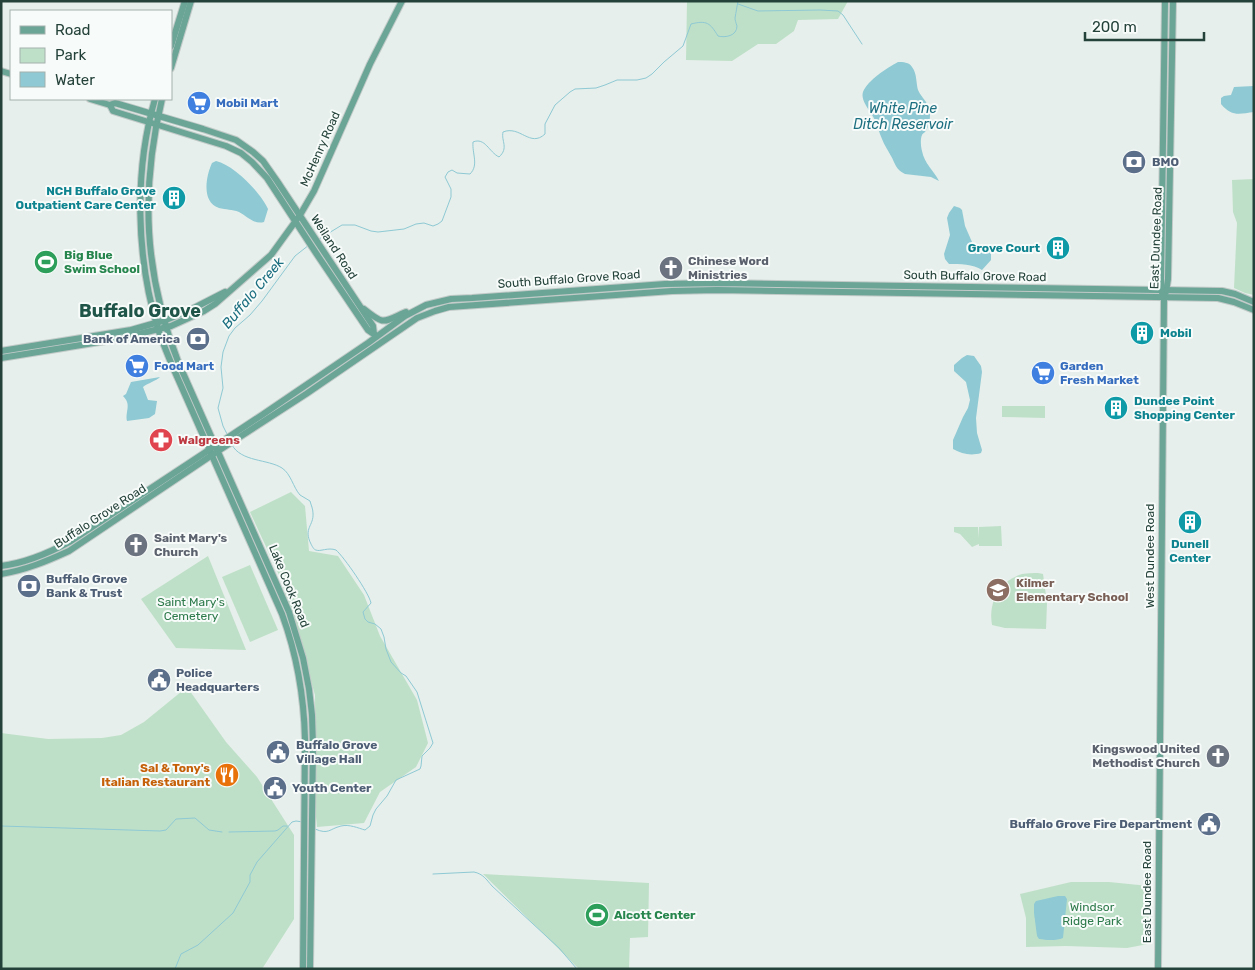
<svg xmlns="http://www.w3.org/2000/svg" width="1255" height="970" viewBox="0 0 1255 970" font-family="Rubik,sans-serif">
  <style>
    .green { fill: #bfe0c8 }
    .water { fill: #8ec9d4 }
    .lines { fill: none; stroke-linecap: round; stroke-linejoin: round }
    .stream { stroke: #8ec9d4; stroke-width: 1 }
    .major-casing { stroke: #c2cac8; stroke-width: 8 }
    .major { stroke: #6aa596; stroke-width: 6 }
    .labels { text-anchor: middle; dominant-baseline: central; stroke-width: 4; stroke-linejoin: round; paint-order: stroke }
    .shop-label { font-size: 12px; font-weight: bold; fill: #366cbe; stroke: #f7fbf9; text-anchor: start }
    .street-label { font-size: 12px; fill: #24423a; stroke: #f7fbf9 }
    .service-label { font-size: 12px; font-weight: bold; fill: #4e5e75; stroke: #f7fbf9; text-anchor: start }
    .culture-label { font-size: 12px; font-weight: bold; fill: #0d838f; stroke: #f7fbf9; text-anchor: end }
    .leisure-label { font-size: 12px; font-weight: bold; fill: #27864d; stroke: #f7fbf9; text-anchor: start }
    .worship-label { font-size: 12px; font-weight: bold; fill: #5b616d; stroke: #f7fbf9; text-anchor: start }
    .health-label { font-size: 12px; font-weight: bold; fill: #be3a42; stroke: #f7fbf9; text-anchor: start }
    .education-label { font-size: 12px; font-weight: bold; fill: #785e54; stroke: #f7fbf9; text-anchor: start }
    .park-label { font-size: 12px; fill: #2d7a4b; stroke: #f7fbf9 }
    .food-label { font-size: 12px; font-weight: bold; fill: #c56008; stroke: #f7fbf9; text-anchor: end }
    .water-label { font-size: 14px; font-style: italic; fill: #1c6f80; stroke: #f7fbf9 }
    .district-label { font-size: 18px; font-weight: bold; fill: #1f5548; stroke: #f7fbf9 }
  </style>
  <rect width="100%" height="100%" fill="#e6efeb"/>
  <!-- green -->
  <g class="green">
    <polygon points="687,1 848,1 838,19 798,20 794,31 776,44 758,44 732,61 686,60"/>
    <polygon points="1254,179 1254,295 1245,293 1234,288 1237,223 1233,212 1232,180"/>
    <polygon points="1002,406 1045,406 1045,418 1002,417"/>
    <polygon points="291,492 305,506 309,551 338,556 364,595 380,636 417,700 428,743 416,767 380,792 364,823 317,827 316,817 315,695 281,579 250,512"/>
    <polygon points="1001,526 1002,546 979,546 979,544 972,547 960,534 954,532 954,527 978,527 979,538 979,527"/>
    <polygon points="208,556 246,650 176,648 141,599"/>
    <polygon points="250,565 278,630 250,642 222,577"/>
    <path d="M 1038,573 L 1043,574 L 1047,603 L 1046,629 L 1005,628 L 992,625 C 988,602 999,581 1022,574 C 1027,573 1033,573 1038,573 Z"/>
    <polygon points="187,687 226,742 257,777 294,835 294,919 262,969 1,969 1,733 48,739 102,738 121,735 144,722"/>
    <polygon points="483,874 649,883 648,937 630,938 629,969 579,969"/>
    <polygon points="1071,882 1109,882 1149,886 1148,944 1127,948 1066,946 1026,947 1026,918 1020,894"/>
  </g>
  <!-- water -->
  <g class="water">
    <path d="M 898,62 C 903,62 909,62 912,67 C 917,73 916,83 918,90 C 922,99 930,103 930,114 C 930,120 929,127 925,132 C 924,133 922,134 922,135 C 920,139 921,147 922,151 C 924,163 934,171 939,181 L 931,177 L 905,174 C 896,170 895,163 891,156 C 888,150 884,145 882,139 C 879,133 878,126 875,120 C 872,113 860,101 863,92 C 868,80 887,68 898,62 Z"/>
    <path d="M 1254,86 L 1254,112 C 1239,114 1232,117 1221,104 L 1221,98 L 1224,96 L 1231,95 L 1234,87 Z"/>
    <path d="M 216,161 C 234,165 261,193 268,209 L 264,222 C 254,225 247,216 239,212 C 232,209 226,210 219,208 C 201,202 206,176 212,163 Z"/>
    <path d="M 954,206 L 960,208 L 962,210 L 965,226 L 972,242 L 977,246 L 991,252 L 991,260 L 982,270 C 973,264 960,264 949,264 L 945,259 L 944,254 L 950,235 L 947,218 L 949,213 Z"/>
    <path d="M 967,355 L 974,356 L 981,366 L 982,372 L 976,418 L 977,433 L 982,450 L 981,453 C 971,456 962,454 953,449 L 953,440 L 963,417 L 968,408 L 970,400 L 966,382 L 954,371 L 954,365 L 962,358 Z"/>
    <path d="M 160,377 C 156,381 148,383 143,387 L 148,400 L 157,401 L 155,414 L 149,418 L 127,421 C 125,411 132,405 123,396 L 126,394 L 131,382 Z"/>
    <path d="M 1058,896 L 1065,896 L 1067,899 L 1063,938 C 1056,941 1046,940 1039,939 L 1037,936 L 1034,913 L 1034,904 L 1036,901 Z"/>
  </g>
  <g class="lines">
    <!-- stream -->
    <g class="stream">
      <polyline points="738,4 758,11 820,10 838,11 843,15 862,44"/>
      <path d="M 319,239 L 342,225 L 355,225 L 371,231 L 378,232 L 404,229 L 416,224 L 424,223 L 433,226 L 438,224 L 442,221 L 451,197 L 451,189 L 445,177 L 448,172 L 452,170 L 457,173 L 470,174 C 479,165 472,154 473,142 C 485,137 489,152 499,157 C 509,148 501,141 503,132 C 520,125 530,148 545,134 L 545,124 L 555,105 L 570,92 L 575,89 L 596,88 L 605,85 L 617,80 L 637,80 L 646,78 L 652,74 L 664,62 L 683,46 L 691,24 C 707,20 710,23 718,36 C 725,38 737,36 737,26 C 736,23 735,20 735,18 C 736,12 737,7 738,1"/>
      <polyline points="227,434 223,426 218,408 223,388 221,367 223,352 229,336 235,328 250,315 262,301 295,256 309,245"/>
      <path d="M 232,445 C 241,462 268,459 282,468 C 291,474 293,487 300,495 C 303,497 307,499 310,501 C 311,505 313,509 313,513 C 314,526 303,528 311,544 C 312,546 314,550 316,550 C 320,552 328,547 336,550 C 344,557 369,593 371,603 L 363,612 L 365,619 L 368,622 L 375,624 L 381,629 L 384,637 L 386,649 L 391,662 L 401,673 L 406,676 L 417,692 L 433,743 L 430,748 L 422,756 L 421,766 L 420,769 L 396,780 L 387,796 L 376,809 L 373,815 L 370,826 L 365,830 C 358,828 349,824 341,826 C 329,829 329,835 315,829"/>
      <polyline points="1,826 160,831 166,830 176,819 195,818 209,830 222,832"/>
      <polyline points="229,832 275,831 278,830 283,826 287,826"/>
      <path d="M 433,874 L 474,872 C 483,874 486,879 492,886 L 559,948 L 577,969"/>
      <polyline points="175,969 181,954 198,945 233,913 250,882 250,875 257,862 292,822 296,821 303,822"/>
    </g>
    <!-- major casing -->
    <g class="major-casing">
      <g id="major">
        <polyline points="171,46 185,1"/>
        <polyline points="171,68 191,1"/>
        <polyline points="1,71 11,74"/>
        <polyline points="90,99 110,105 115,103 203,129 236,140 253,152 263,161 277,181 373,326 374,334"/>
        <path d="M 155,99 C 134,171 136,257 158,329 C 163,344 169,358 175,372 L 282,614 C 297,655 304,696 305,739 L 303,969"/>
        <path d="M 162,99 C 140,191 144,275 179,364 L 289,612 L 303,658 L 309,689 L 312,715 L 313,746 L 310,969"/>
        <polyline points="110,105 113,111 226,146 241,153 252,162 267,178 316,253 368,330 375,335"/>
        <polyline points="1166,292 1168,279 1173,1"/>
        <path d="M 364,309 C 385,326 383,322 406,312"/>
        <polyline points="1,351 131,330 166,320 188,311 225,292"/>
        <polyline points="1,358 118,339 171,326 204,311 215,304 271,255 300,215 314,191 370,64 402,1"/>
        <path d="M 1,566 C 26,563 49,553 71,541 L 262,415 L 368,343 L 405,316 L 426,305 L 451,299 L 472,298 L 665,284 L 719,283 L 1222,291 L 1235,294 L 1254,302"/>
        <path d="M 1,574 C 26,570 47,561 69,551 L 218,451 L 306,394 L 417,318 L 435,311 L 449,307 L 672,291 L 717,290 L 1218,298 L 1234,302 L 1254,310"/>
        <polyline points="1158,969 1164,298 1161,290 1161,279 1165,1"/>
      </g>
    </g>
    <!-- major -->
    <use href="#major" class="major"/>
  </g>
  <!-- icons -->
  <defs>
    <g id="supermarket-disc" transform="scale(1.25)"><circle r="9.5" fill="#3f7fe0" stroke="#f7fbf9"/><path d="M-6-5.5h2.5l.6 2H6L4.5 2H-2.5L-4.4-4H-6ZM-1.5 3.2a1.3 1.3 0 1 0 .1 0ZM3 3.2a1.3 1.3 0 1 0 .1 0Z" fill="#fff"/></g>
    <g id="bank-disc" transform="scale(1.25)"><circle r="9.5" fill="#5c6f8a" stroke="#f7fbf9"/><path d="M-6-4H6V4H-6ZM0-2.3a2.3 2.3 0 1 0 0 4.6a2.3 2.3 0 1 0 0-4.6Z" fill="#fff"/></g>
    <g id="building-disc" transform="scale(1.25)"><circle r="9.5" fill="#0f9aa8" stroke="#f7fbf9"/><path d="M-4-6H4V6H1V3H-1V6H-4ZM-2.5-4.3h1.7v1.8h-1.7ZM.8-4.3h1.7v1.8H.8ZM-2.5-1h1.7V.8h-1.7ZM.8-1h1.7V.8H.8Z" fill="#fff"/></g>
    <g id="stadium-disc" transform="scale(1.25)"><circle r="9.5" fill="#2e9e5b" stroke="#f7fbf9"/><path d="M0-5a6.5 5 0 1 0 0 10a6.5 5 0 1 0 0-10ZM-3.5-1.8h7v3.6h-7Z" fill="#fff"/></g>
    <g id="church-disc" transform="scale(1.25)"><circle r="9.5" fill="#6b7280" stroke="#f7fbf9"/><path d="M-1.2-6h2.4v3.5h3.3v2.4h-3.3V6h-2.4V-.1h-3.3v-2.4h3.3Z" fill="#fff"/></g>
    <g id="pharmacy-disc" transform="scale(1.25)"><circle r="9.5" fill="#e0444e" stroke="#f7fbf9"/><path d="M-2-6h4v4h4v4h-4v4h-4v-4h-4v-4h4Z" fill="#fff"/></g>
    <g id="school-disc" transform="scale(1.25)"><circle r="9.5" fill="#8d6e63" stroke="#f7fbf9"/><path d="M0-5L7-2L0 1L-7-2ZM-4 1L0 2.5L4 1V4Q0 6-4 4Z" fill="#fff"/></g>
    <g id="civic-disc" transform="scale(1.25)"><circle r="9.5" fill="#5c6f8a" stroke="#f7fbf9"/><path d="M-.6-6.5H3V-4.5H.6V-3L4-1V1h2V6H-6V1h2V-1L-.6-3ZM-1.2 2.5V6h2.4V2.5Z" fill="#fff"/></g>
    <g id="restaurant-disc" transform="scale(1.25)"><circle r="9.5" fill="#e8710a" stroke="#f7fbf9"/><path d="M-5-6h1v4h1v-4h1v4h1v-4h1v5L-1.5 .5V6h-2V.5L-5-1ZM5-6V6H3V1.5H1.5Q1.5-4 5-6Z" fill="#fff"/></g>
  </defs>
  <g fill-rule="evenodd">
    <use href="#supermarket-disc" x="199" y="103"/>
    <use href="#bank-disc" x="1134" y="162"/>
    <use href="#building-disc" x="174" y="198"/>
    <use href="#building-disc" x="1058" y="248"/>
    <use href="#stadium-disc" x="46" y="262"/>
    <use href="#church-disc" x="671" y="268"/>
    <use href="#building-disc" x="1142" y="333"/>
    <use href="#bank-disc" x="198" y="339"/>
    <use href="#supermarket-disc" x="137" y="366"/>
    <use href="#supermarket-disc" x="1043" y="373"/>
    <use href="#building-disc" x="1116" y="408"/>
    <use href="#pharmacy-disc" x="161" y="440"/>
    <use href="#building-disc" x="1190" y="522"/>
    <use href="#church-disc" x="136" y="545"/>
    <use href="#bank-disc" x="29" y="586"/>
    <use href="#school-disc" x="998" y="590"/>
    <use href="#civic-disc" x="159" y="680"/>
    <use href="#civic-disc" x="278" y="752"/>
    <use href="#church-disc" x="1218" y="756"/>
    <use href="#restaurant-disc" x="227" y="775"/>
    <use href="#civic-disc" x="275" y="788"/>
    <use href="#civic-disc" x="1209" y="824"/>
    <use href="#stadium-disc" x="597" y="915"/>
  </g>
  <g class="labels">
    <!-- shop labels -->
    <g class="shop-label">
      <text x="216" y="103">Mobil Mart</text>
      <text x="154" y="366">Food Mart</text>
      <text x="1060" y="366">Garden<tspan x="1060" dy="14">Fresh Market</tspan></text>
    </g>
    <!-- street labels -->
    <g class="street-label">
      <text transform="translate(320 149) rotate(-66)">McHenry Road</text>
      <text transform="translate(1156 238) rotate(-88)">East Dundee Road</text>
      <text transform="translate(334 247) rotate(57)">Weiland Road</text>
      <text transform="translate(975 276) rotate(1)">South Buffalo Grove Road</text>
      <text transform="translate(569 279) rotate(-4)">South Buffalo Grove Road</text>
      <text transform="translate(100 516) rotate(-33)">Buffalo Grove Road</text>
      <text transform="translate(1150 556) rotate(-90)">West Dundee Road</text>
      <text transform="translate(289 586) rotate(68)">Lake Cook Road</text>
      <text transform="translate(1147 892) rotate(-90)">East Dundee Road</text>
    </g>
    <!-- service labels -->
    <g class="service-label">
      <text x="1152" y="162">BMO</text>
      <text x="180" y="339" text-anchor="end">Bank of America</text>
      <text x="46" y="579">Buffalo Grove<tspan x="46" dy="14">Bank &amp; Trust</tspan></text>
      <text x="176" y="673">Police<tspan x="176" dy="14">Headquarters</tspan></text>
      <text x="296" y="745">Buffalo Grove<tspan x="296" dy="14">Village Hall</tspan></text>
      <text x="292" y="788">Youth Center</text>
      <text x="1192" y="824" text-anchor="end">Buffalo Grove Fire Department</text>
    </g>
    <!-- culture labels -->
    <g class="culture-label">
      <text x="156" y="191">NCH Buffalo Grove<tspan x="156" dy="14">Outpatient Care Center</tspan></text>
      <text x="1040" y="248">Grove Court</text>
      <text x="1160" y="333" text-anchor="start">Mobil</text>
      <text x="1134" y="401" text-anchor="start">Dundee Point<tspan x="1134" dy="14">Shopping Center</tspan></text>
      <text x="1190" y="544" text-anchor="middle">Dunell<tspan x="1190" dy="14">Center</tspan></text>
    </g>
    <!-- leisure labels -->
    <g class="leisure-label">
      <text x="64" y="255">Big Blue<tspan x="64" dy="14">Swim School</tspan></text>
      <text x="614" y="915">Alcott Center</text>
    </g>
    <!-- worship labels -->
    <g class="worship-label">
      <text x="688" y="261">Chinese Word<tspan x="688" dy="14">Ministries</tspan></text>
      <text x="154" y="538">Saint Mary's<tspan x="154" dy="14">Church</tspan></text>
      <text x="1200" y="749" text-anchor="end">Kingswood United<tspan x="1200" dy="14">Methodist Church</tspan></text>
    </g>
    <!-- health labels -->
    <g class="health-label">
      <text x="178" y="440">Walgreens</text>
    </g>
    <!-- education labels -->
    <g class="education-label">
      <text x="1016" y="583">Kilmer<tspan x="1016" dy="14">Elementary School</tspan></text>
    </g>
    <!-- park labels -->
    <g class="park-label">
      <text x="191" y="602">Saint Mary's<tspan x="191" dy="14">Cemetery</tspan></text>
      <text x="1092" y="907">Windsor<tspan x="1092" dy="14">Ridge Park</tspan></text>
    </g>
    <!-- food labels -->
    <g class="food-label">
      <text x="210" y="768">Sal &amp; Tony's<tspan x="210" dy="14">Italian Restaurant</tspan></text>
    </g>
    <!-- water labels -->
    <g class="water-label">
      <text x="903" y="108">White Pine<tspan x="903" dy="16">Ditch Reservoir</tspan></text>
      <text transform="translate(253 293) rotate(-50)">Buffalo Creek</text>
    </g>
    <!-- district labels -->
    <g class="district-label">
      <text x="140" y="311">Buffalo Grove</text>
    </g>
  </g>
  <!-- border -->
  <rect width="1255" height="970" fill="none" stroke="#24423a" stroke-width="5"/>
  <!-- legend -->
  <rect x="10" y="10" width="162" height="90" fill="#f7fbf9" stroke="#a3b1ad"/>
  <rect x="20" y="26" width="25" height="8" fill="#6aa596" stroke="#a3b1ad"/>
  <text x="55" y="35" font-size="15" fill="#24423a">Road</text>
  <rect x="20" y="48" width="25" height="15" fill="#bfe0c8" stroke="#a3b1ad"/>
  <text x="55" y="60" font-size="15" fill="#24423a">Park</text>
  <rect x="20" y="72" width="25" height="15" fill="#8ec9d4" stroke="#a3b1ad"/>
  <text x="55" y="85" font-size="15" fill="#24423a">Water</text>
  <!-- scale -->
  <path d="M1085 32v8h119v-8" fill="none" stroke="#24423a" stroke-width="2.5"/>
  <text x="1092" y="32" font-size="15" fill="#24423a" stroke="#f7fbf9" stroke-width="4" paint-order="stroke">200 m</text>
</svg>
